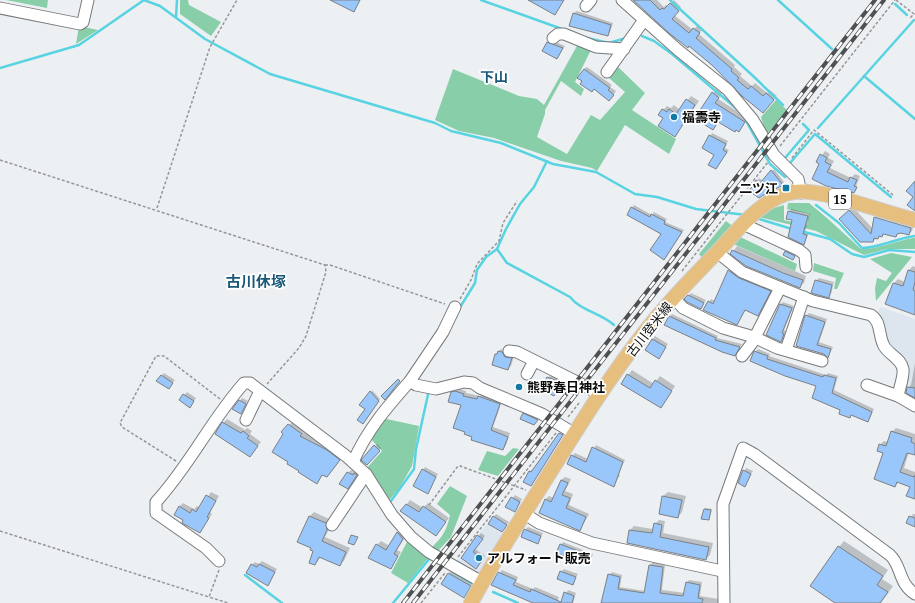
<svg xmlns="http://www.w3.org/2000/svg" width="915" height="603" viewBox="0 0 915 603" font-family="'Noto Serif','Noto Sans JP',serif">
  <style>
    .built { fill: #dde5ee }
    .green { fill: #88cfa9 }
    .shadow { fill: #0003 }
    .lines { fill: none; stroke-linecap: round; stroke-linejoin: round }
    .stream { stroke: #58d3e1; stroke-width: 2.5 }
    .building { fill: #99c7fb; stroke: #7d8083 }
    .minor-casing { stroke: #77797c; stroke-width: 13 }
    .major-casing { stroke: #cecece; stroke-width: 16 }
    .path { stroke: #949698; stroke-width: 1.5; stroke-dasharray: 3 2; stroke-linecap: butt }
    .minor { stroke: #fff; stroke-width: 11 }
    .major { stroke: #e6bf7f; stroke-width: 14 }
    .rail-casing { stroke: #4f5051; stroke-width: 4 }
    .rail { stroke: #fff; stroke-width: 2.5; stroke-dasharray: 8; stroke-linecap: butt }
    .poi-dot { fill: #1177a3; stroke: #fff; stroke-width: 1.5 }
    .labels { text-anchor: middle; dominant-baseline: central; stroke-width: 3.5; stroke-linejoin: round; paint-order: stroke }
    .shield { fill: #fff; stroke: #545455; stroke-width: 1 }
    .shield-label { font-size: 12px; font-weight: bold; fill: #0b0b0c }
    .poi-label { font-size: 13px; font-weight: bold; fill: #0b0b0c; stroke: #fff; text-anchor: start }
    .street-label { font-size: 13px; fill: #0b0b0c; stroke: #fff }
    .neighbourhood-label { font-size: 14px; font-weight: bold; fill: #1a5a78; stroke: #fff }
    .quarter-label { font-size: 15px; font-weight: bold; fill: #1a5a78; stroke: #fff }
  </style>
  <rect width="100%" height="100%" fill="#edf0f3"/>
  <!-- built -->
  <g class="built">
    <polygon points="881,307 915,319 915,403 901,393 905,363 887,345 876,315"/>
    <polygon points="487,524 504,535 480,574 476,574 456,563"/>
  </g>
  <!-- green -->
  <g class="green">
    <polygon points="6,0 48,0 47,8"/>
    <polygon points="180,0 188,0 189,5 221,22 211,36 180,14"/>
    <polygon points="79,26 98,30 76,44"/>
    <polygon points="578,44 591,50 575,82 584,89 581,96 561,81 545,110 545,114 537,137 567,154 591,115 600,120 625,92 609,78 617,66 645,93 632,110 676,139 669,154 625,125 597,171 592,168 561,161 494,138 459,131 435,120 453,69 519,96 537,99 544,105"/>
    <polygon points="776,100 787,110 766,135 761,117"/>
    <path d="M 788,203 L 809,203 L 827,218 L 861,249 C 879,249 896,241 913,238 L 915,238 L 915,249 L 887,249 L 864,255 L 816,231 L 759,217 L 774,208 L 784,205 L 784,220 L 807,225 L 809,214 L 787,209 Z"/>
    <polygon points="726,221 735,228 704,260 699,254"/>
    <polygon points="738,236 797,264 795,271 731,243"/>
    <polygon points="891,253 912,257 876,301 875,288 877,278 886,281 892,273 870,259"/>
    <polygon points="814,263 844,273 837,289 834,289 836,278 813,271"/>
    <polygon points="382,418 419,426 412,466 400,487 387,503 366,469 382,451 369,437"/>
    <polygon points="513,448 519,449 498,476 478,470 487,451 505,456"/>
    <path d="M 450,486 L 467,496 L 451,537 L 437,552 L 432,547 C 443,537 447,529 450,515 L 437,504 Z"/>
    <polygon points="408,540 429,557 408,583 391,573"/>
  </g>
  <!-- shadow -->
  <g class="shadow">
    <polygon points="634,0 657,0 664,7 666,5 668,6 674,0 681,7 674,15 693,30 698,25 703,29 699,34 735,65 734,67 742,74 740,76 752,86 755,83 767,93 770,90 777,96 766,108"/>
    <polygon points="577,11 613,23 610,32 608,35 574,13"/>
    <polygon points="551,40 565,46 557,58 544,51"/>
    <polygon points="587,67 612,85 610,87 616,91 612,97 583,81 584,69"/>
    <polygon points="716,89 722,93 718,99 748,118 739,130 719,121 713,129 709,115 713,93"/>
    <polygon points="691,96 699,101 675,135 665,118 663,110 667,106 671,108 674,105 680,110"/>
    <polygon points="712,133 728,141 725,148 729,150 716,168 716,154 704,148"/>
    <polygon points="825,151 830,154 828,158 834,161 830,168 851,178 855,174 860,176 855,189 857,189 854,192 826,185 820,163 817,162"/>
    <polygon points="774,169 784,182 781,185 774,185 770,190 750,191 759,178 763,181"/>
    <polygon points="634,205 652,215 654,212 667,219 665,222 684,230 666,257 663,233 632,208"/>
    <polygon points="853,207 873,229 875,218 878,214 914,224 912,231 909,234 899,233 896,235 884,234 873,241 840,220"/>
    <polygon points="792,209 810,214 805,232 809,233 804,244 789,211"/>
    <polygon points="737,246 806,276 804,283 799,287 732,253"/>
    <polygon points="787,251 795,255 794,258 786,252"/>
    <polygon points="913,266 915,267 915,314 894,283 898,279 905,282 909,270"/>
    <polygon points="732,268 772,288 758,315 746,309 737,324 709,302 711,299 715,301"/>
    <polygon points="819,278 834,282 831,294 828,296 816,281"/>
    <polygon points="691,293 706,300 701,308 686,299"/>
    <polygon points="783,302 794,306 784,330 786,331 784,338 781,341 781,304"/>
    <polygon points="809,313 827,319 819,342 833,347 828,357 824,353 797,345 806,316"/>
    <polygon points="672,314 718,336 717,338 742,344 735,355 669,317"/>
    <polygon points="655,336 668,344 659,357 646,349"/>
    <polygon points="501,349 514,356 511,366 508,369 496,354"/>
    <polygon points="758,349 770,354 769,356 826,375 828,373 838,376 834,390 874,409 870,418 868,421 852,415 850,417 818,386 785,375 755,352"/>
    <polygon points="915,363 915,397 908,388 911,385"/>
    <polygon points="632,370 654,384 660,376 675,386 661,407 622,383"/>
    <polygon points="164,373 175,380 171,385 158,381"/>
    <polygon points="551,375 565,380 554,395 548,378"/>
    <polygon points="459,389 466,391 466,393 480,396 483,394 502,401 493,427 510,433 506,445 503,449 480,442 465,434 462,404 452,393"/>
    <polygon points="372,390 380,399 364,421 366,409"/>
    <polygon points="187,392 196,398 192,404 180,400"/>
    <polygon points="242,398 248,401 241,413 240,401"/>
    <polygon points="526,411 540,417 537,421 523,414"/>
    <polygon points="227,419 245,430 247,428 252,431 250,434 261,442 253,452 223,423"/>
    <polygon points="293,421 304,430 303,432 331,447 343,456 331,472 327,476 323,474 317,483 283,432"/>
    <polygon points="896,428 915,434 915,454 909,452 904,468 915,472 915,498 911,487 899,482 895,486 884,452 880,445 884,441 888,442 892,432"/>
    <polygon points="563,431 565,432 531,485 530,471 533,469"/>
    <polygon points="377,444 381,448 367,464 375,446"/>
    <polygon points="596,445 625,460 618,474 620,475 613,486 572,456 575,453 588,459"/>
    <polygon points="425,467 438,474 427,492 423,470"/>
    <polygon points="746,468 753,471 744,485 739,483"/>
    <polygon points="351,470 356,473 359,472 350,485 348,473"/>
    <polygon points="565,477 571,479 565,491 573,494 569,505 589,514 580,530 545,500 549,496 554,498 561,480"/>
    <polygon points="211,492 219,496 210,512 212,514 200,532 185,520 179,507 183,503 194,509 197,506 200,508"/>
    <polygon points="668,492 686,496 682,512 678,517 663,496"/>
    <polygon points="515,495 522,499 515,511 507,506"/>
    <polygon points="410,500 423,508 428,503 449,518 440,530 402,511"/>
    <polygon points="706,508 712,509 709,519 704,509"/>
    <polygon points="314,512 329,519 331,525 325,537 350,548 344,561 339,565 321,557 315,564 310,516"/>
    <polygon points="496,514 509,522 502,531 489,523"/>
    <polygon points="913,514 915,514 915,525 908,523"/>
    <polygon points="659,520 665,521 663,533 713,543 710,555 706,559 630,530 634,526 653,529 655,524"/>
    <polygon points="528,527 543,533 538,543 525,530"/>
    <polygon points="401,529 407,534 397,550 401,552 391,568 377,545 381,541 390,546"/>
    <polygon points="481,533 485,536 475,549 485,556 479,565 462,557"/>
    <polygon points="844,541 888,570 882,579 893,586 881,603 837,603 839,547"/>
    <polygon points="563,542 593,554 590,561 588,563 561,545"/>
    <polygon points="262,561 277,569 268,585 252,565 255,562 259,564"/>
    <polygon points="653,562 665,565 662,590 685,593 687,583 689,580 702,582 700,596 719,599 720,603 602,603 609,575 612,572 622,575 620,587 645,591 650,565"/>
    <polygon points="564,569 578,574 572,584 561,572"/>
    <polygon points="502,570 518,577 516,582 533,589 535,587 559,597 557,603 535,603 492,584"/>
    <polygon points="451,571 473,583 464,596 449,574"/>
    <polygon points="568,590 576,593 573,603 561,603"/>
  </g>
  <g class="lines">
    <!-- stream -->
    <g class="stream">
      <polyline points="481,0 562,29"/>
      <polyline points="670,0 752,75 783,105"/>
      <polyline points="778,0 832,49"/>
      <polyline points="895,4 907,15"/>
      <polyline points="176,17 177,0"/>
      <polyline points="642,36 654,41 672,54 737,109"/>
      <polyline points="587,38 609,43 626,38"/>
      <polyline points="0,68 79,45 144,0 160,6 205,39 270,74 435,123 451,131 501,143 553,164 596,172 635,194 657,197 696,209 746,215"/>
      <polyline points="864,76 915,119"/>
      <polyline points="745,119 770,164 785,177"/>
      <polyline points="818,128 914,20"/>
      <polyline points="785,158 809,130 803,124"/>
      <polyline points="790,163 815,134 891,197"/>
      <path d="M 816,205 L 839,223 L 862,248 C 879,248 897,238 915,236"/>
      <polyline points="756,218 792,229"/>
      <polyline points="801,231 830,239 852,254 864,257 889,250 915,252"/>
      <path d="M 497,249 L 507,263 L 570,297 C 581,311 601,313 614,325"/>
      <polyline points="459,309 475,283 477,270 486,257 497,249 506,229 520,204 534,187 547,161"/>
      <polyline points="391,501 414,469 416,449 429,390"/>
      <polyline points="453,572 471,583"/>
      <polyline points="245,575 282,603"/>
      <polyline points="493,592 518,603"/>
      <polyline points="393,603 430,558"/>
    </g>
  </g>
  <!-- building -->
  <g class="building">
    <polygon points="330,0 360,0 354,12"/>
    <polygon points="528,0 564,0 555,15"/>
    <polygon points="633,0 650,0 660,10 662,8 664,9 670,3 679,11 672,19 689,33 693,28 700,33 696,38 732,69 731,71 739,78 737,80 748,89 751,86 763,96 766,93 774,100 763,113 742,96 713,66 689,46 688,48 669,33"/>
    <polygon points="573,13 611,25 608,36 569,26"/>
    <polygon points="547,42 563,48 557,59 542,51"/>
    <polygon points="584,69 610,88 608,90 614,95 609,101 594,89 592,92 580,84 582,81 577,78"/>
    <polygon points="712,92 719,98 715,103 745,122 739,132 736,130 735,132 718,122 713,130 702,123 707,116 700,110"/>
    <polygon points="686,99 695,105 675,137 658,126 663,118 658,115 662,109 667,112 669,109 676,114"/>
    <polygon points="709,135 726,144 723,150 727,152 716,169 708,165 714,155 702,148"/>
    <polygon points="820,154 827,158 825,162 831,165 827,172 848,182 850,177 857,180 854,186 857,187 854,193 826,186 812,179 819,164 816,162"/>
    <polygon points="771,170 783,185 776,189 774,186 770,191 759,198 749,191 756,180 760,183"/>
    <polygon points="915,181 915,211 907,205 913,197 906,191"/>
    <polygon points="631,207 650,217 651,214 665,221 664,224 682,232 664,260 650,250 661,234 627,215"/>
    <polygon points="849,210 871,234 874,217 911,228 909,235 901,233 897,234 896,237 883,234 882,237 879,236 878,239 874,238 873,242 860,242 839,219"/>
    <polygon points="788,211 808,216 803,234 807,235 804,245 788,237 792,220 786,219"/>
    <polygon points="732,250 783,273 803,280 800,288 746,266 730,254"/>
    <polygon points="785,251 795,256 793,260 783,255"/>
    <polygon points="728,270 739,278 771,291 758,316 745,310 737,325 703,310 708,301 713,304"/>
    <polygon points="908,270 915,272 915,282 913,290 915,291 915,315 885,304 893,283 903,286"/>
    <polygon points="815,280 832,285 829,298 811,293"/>
    <polygon points="688,295 704,303 701,309 687,302 684,299"/>
    <polygon points="780,304 792,308 782,333 784,334 781,342 766,335"/>
    <polygon points="805,315 825,322 817,345 831,349 828,358 824,354 796,346"/>
    <polygon points="669,316 716,338 715,340 740,347 735,356 722,352 664,325"/>
    <polygon points="652,339 666,347 659,359 645,350"/>
    <polygon points="498,351 502,352 505,357 512,358 508,370 492,365 495,354 497,354"/>
    <polygon points="754,351 768,356 767,359 823,377 824,375 836,378 832,393 872,412 868,422 851,415 850,418 839,414 840,410 812,398 816,386 785,376 750,361"/>
    <polygon points="627,374 650,388 655,380 672,391 661,408 621,384"/>
    <polygon points="161,375 173,383 169,389 156,381"/>
    <polygon points="547,377 563,383 554,396 541,389"/>
    <polygon points="398,379 400,381 385,400 381,396"/>
    <polygon points="907,387 915,388 915,398 906,393"/>
    <polygon points="370,391 379,401 363,424 357,420 365,409 359,405"/>
    <polygon points="455,391 464,394 463,396 477,399 478,396 500,404 491,430 508,437 503,450 471,440 472,437 464,434 465,432 453,428 461,405 448,402 451,392"/>
    <polygon points="183,394 194,401 190,408 179,400"/>
    <polygon points="239,400 246,404 241,414 232,409"/>
    <polygon points="523,413 538,420 534,425 520,419"/>
    <polygon points="222,422 241,433 243,431 249,436 247,438 258,446 250,457 215,434"/>
    <polygon points="288,424 302,434 300,436 327,450 340,460 327,477 322,475 317,484 298,472 299,471 287,464 288,462 272,452 283,434 281,432"/>
    <polygon points="891,431 912,438 911,442 915,444 915,455 907,453 900,472 914,477 915,475 915,499 906,496 910,487 897,482 895,487 874,479 883,453 877,451 879,444 886,446"/>
    <polygon points="559,433 563,435 531,486 523,482 529,471 531,472"/>
    <polygon points="374,445 380,451 367,465 361,460"/>
    <polygon points="592,447 623,462 614,487 567,464 571,455 586,462"/>
    <polygon points="422,469 436,477 428,494 413,486"/>
    <polygon points="743,470 751,474 745,487 738,483"/>
    <polygon points="347,472 353,475 354,473 357,475 348,489 339,484"/>
    <polygon points="561,480 568,483 562,495 570,498 566,508 586,517 580,531 539,513 545,499 551,502"/>
    <polygon points="206,495 216,501 207,517 209,518 200,533 182,523 183,520 174,515 179,506 190,513 192,509 196,512"/>
    <polygon points="662,496 682,500 678,518 659,514"/>
    <polygon points="511,497 520,502 515,512 505,507"/>
    <polygon points="406,504 419,512 423,506 446,522 436,536 400,511"/>
    <polygon points="704,509 711,510 709,520 701,519"/>
    <polygon points="309,516 326,523 327,530 322,541 346,552 340,566 319,557 315,565 309,563 313,551 310,550 311,548 297,542"/>
    <polygon points="493,516 507,525 502,532 488,524"/>
    <polygon points="909,516 915,518 915,527 906,523"/>
    <polygon points="654,523 662,525 660,537 709,547 706,560 627,543 629,530 652,533"/>
    <polygon points="524,529 541,536 538,544 521,537"/>
    <polygon points="397,532 403,539 394,554 398,556 391,569 368,558 376,544 386,550"/>
    <polygon points="351,535 358,537 354,545 348,543"/>
    <polygon points="477,535 483,539 473,552 483,559 476,569 461,558"/>
    <polygon points="560,544 591,556 588,564 556,553"/>
    <polygon points="838,546 883,576 877,585 888,592 880,603 835,603 810,586"/>
    <polygon points="251,564 257,567 259,564 275,572 268,586 246,573"/>
    <polygon points="649,565 663,567 660,593 683,596 686,582 700,585 698,598 703,599 702,603 601,603 608,574 620,577 618,589 644,593"/>
    <polygon points="560,571 576,577 573,585 557,579"/>
    <polygon points="498,572 516,580 513,585 530,592 531,589 561,602 564,592 574,596 572,603 533,603 491,585"/>
    <polygon points="448,573 471,586 464,598 441,584"/>
  </g>
  <g class="lines">
    <!-- minor casing -->
    <g class="minor-casing">
      <g id="minor">
        <polyline points="622,0 678,50 728,90 753,120 774,155 798,179 801,193"/>
        <polyline points="586,6 591,0"/>
        <polyline points="0,8 80,24 83,22 88,0"/>
        <polyline points="553,38 558,34 564,34 596,47 624,49"/>
        <polyline points="607,72 644,20"/>
        <polyline points="743,224 799,250 805,255 806,267"/>
        <path d="M 717,252 L 742,272 L 813,301 L 871,315 C 882,323 878,335 884,346 C 889,355 901,358 903,369 C 904,377 899,389 898,396"/>
        <polyline points="674,298 683,308 723,328 754,337 777,348 822,361"/>
        <polyline points="455,307 443,332 410,381 416,385 436,389 464,382 473,383 480,388 542,414 575,434"/>
        <polyline points="786,350 804,297"/>
        <polyline points="509,351 517,352 591,389 599,396"/>
        <polyline points="742,356 752,343 780,288"/>
        <polyline points="527,374 534,361"/>
        <polyline points="867,385 898,396 915,406"/>
        <polyline points="246,420 260,391"/>
        <path d="M 353,462 C 367,430 387,407 410,381"/>
        <polyline points="525,514 539,523 592,543 722,571"/>
        <polyline points="332,525 366,474"/>
        <path d="M 219,561 L 206,548 L 156,513 L 156,502 C 190,465 211,420 244,383 L 250,383 L 346,456 L 366,474 L 392,515 L 411,537 L 429,552 L 482,582"/>
        <path d="M 724,603 L 723,504 L 743,448 L 754,454 L 890,555 C 902,566 898,583 915,594"/>
      </g>
    </g>
    <!-- major casing -->
    <g class="major-casing">
      <path id="major" d="M 471,603 C 493,561 519,522 544,482 C 575,433 605,383 641,337 C 665,305 694,276 722,247 C 740,227 765,196 794,192 C 822,188 885,213 915,220"/>
    </g>
    <!-- path -->
    <g class="path">
      <polyline points="896,0 914,14 910,18"/>
      <polyline points="780,146 895,0"/>
      <polyline points="792,158 814,130 893,195"/>
      <polyline points="0,160 325,265 326,272 306,336 299,348 267,384"/>
      <polyline points="157,208 210,47 237,0"/>
      <polyline points="325,265 330,265 445,304"/>
      <polyline points="682,271 768,162"/>
      <polyline points="460,299 471,280 477,264 499,241 503,223 517,201"/>
      <polyline points="568,417 579,403"/>
      <polyline points="176,461 122,427 120,423 156,356 164,356 220,399"/>
      <polyline points="429,505 458,466 460,466 526,490"/>
      <polyline points="0,531 209,597"/>
      <polyline points="458,557 556,433"/>
      <polyline points="219,570 209,597 228,603"/>
      <polyline points="421,603 445,573"/>
    </g>
    <!-- minor -->
    <use href="#minor" class="minor"/>
    <!-- major -->
    <use href="#major" class="major"/>
    <!-- rail casing -->
    <g class="rail-casing">
      <g id="rail">
        <polyline points="403,603 875,0"/>
        <polyline points="413,603 884,0"/>
      </g>
    </g>
    <!-- rail -->
    <use href="#rail" class="rail"/>
  </g>
  <!-- markers -->
  <g class="poi-dot">
    <circle cx="674" cy="117" r="4"/>
    <rect x="782" y="184" width="8" height="8" rx="2"/>
    <circle cx="519" cy="387" r="4"/>
    <circle cx="479" cy="558" r="4"/>
  </g>
  <g class="labels">
    <!-- shield labels -->
    <rect class="shield" x="829" y="189" width="22" height="20" rx="3"/>
    <g class="shield-label">
      <text x="840" y="199">15</text>
    </g>
    <!-- poi labels -->
    <g class="poi-label">
      <text x="682" y="117">福壽寺</text>
      <text x="778" y="188" text-anchor="end">二ツ江</text>
      <text x="527" y="387">熊野春日神社</text>
      <text x="487" y="558">アルフォート販売</text>
    </g>
    <!-- street labels -->
    <g class="street-label">
      <text transform="translate(649 329) rotate(-52)">古川登米線</text>
    </g>
    <!-- neighbourhood labels -->
    <g class="neighbourhood-label">
      <text x="494" y="76">下山</text>
    </g>
    <!-- quarter labels -->
    <g class="quarter-label">
      <text x="256" y="281">古川休塚</text>
    </g>
  </g>
</svg>
